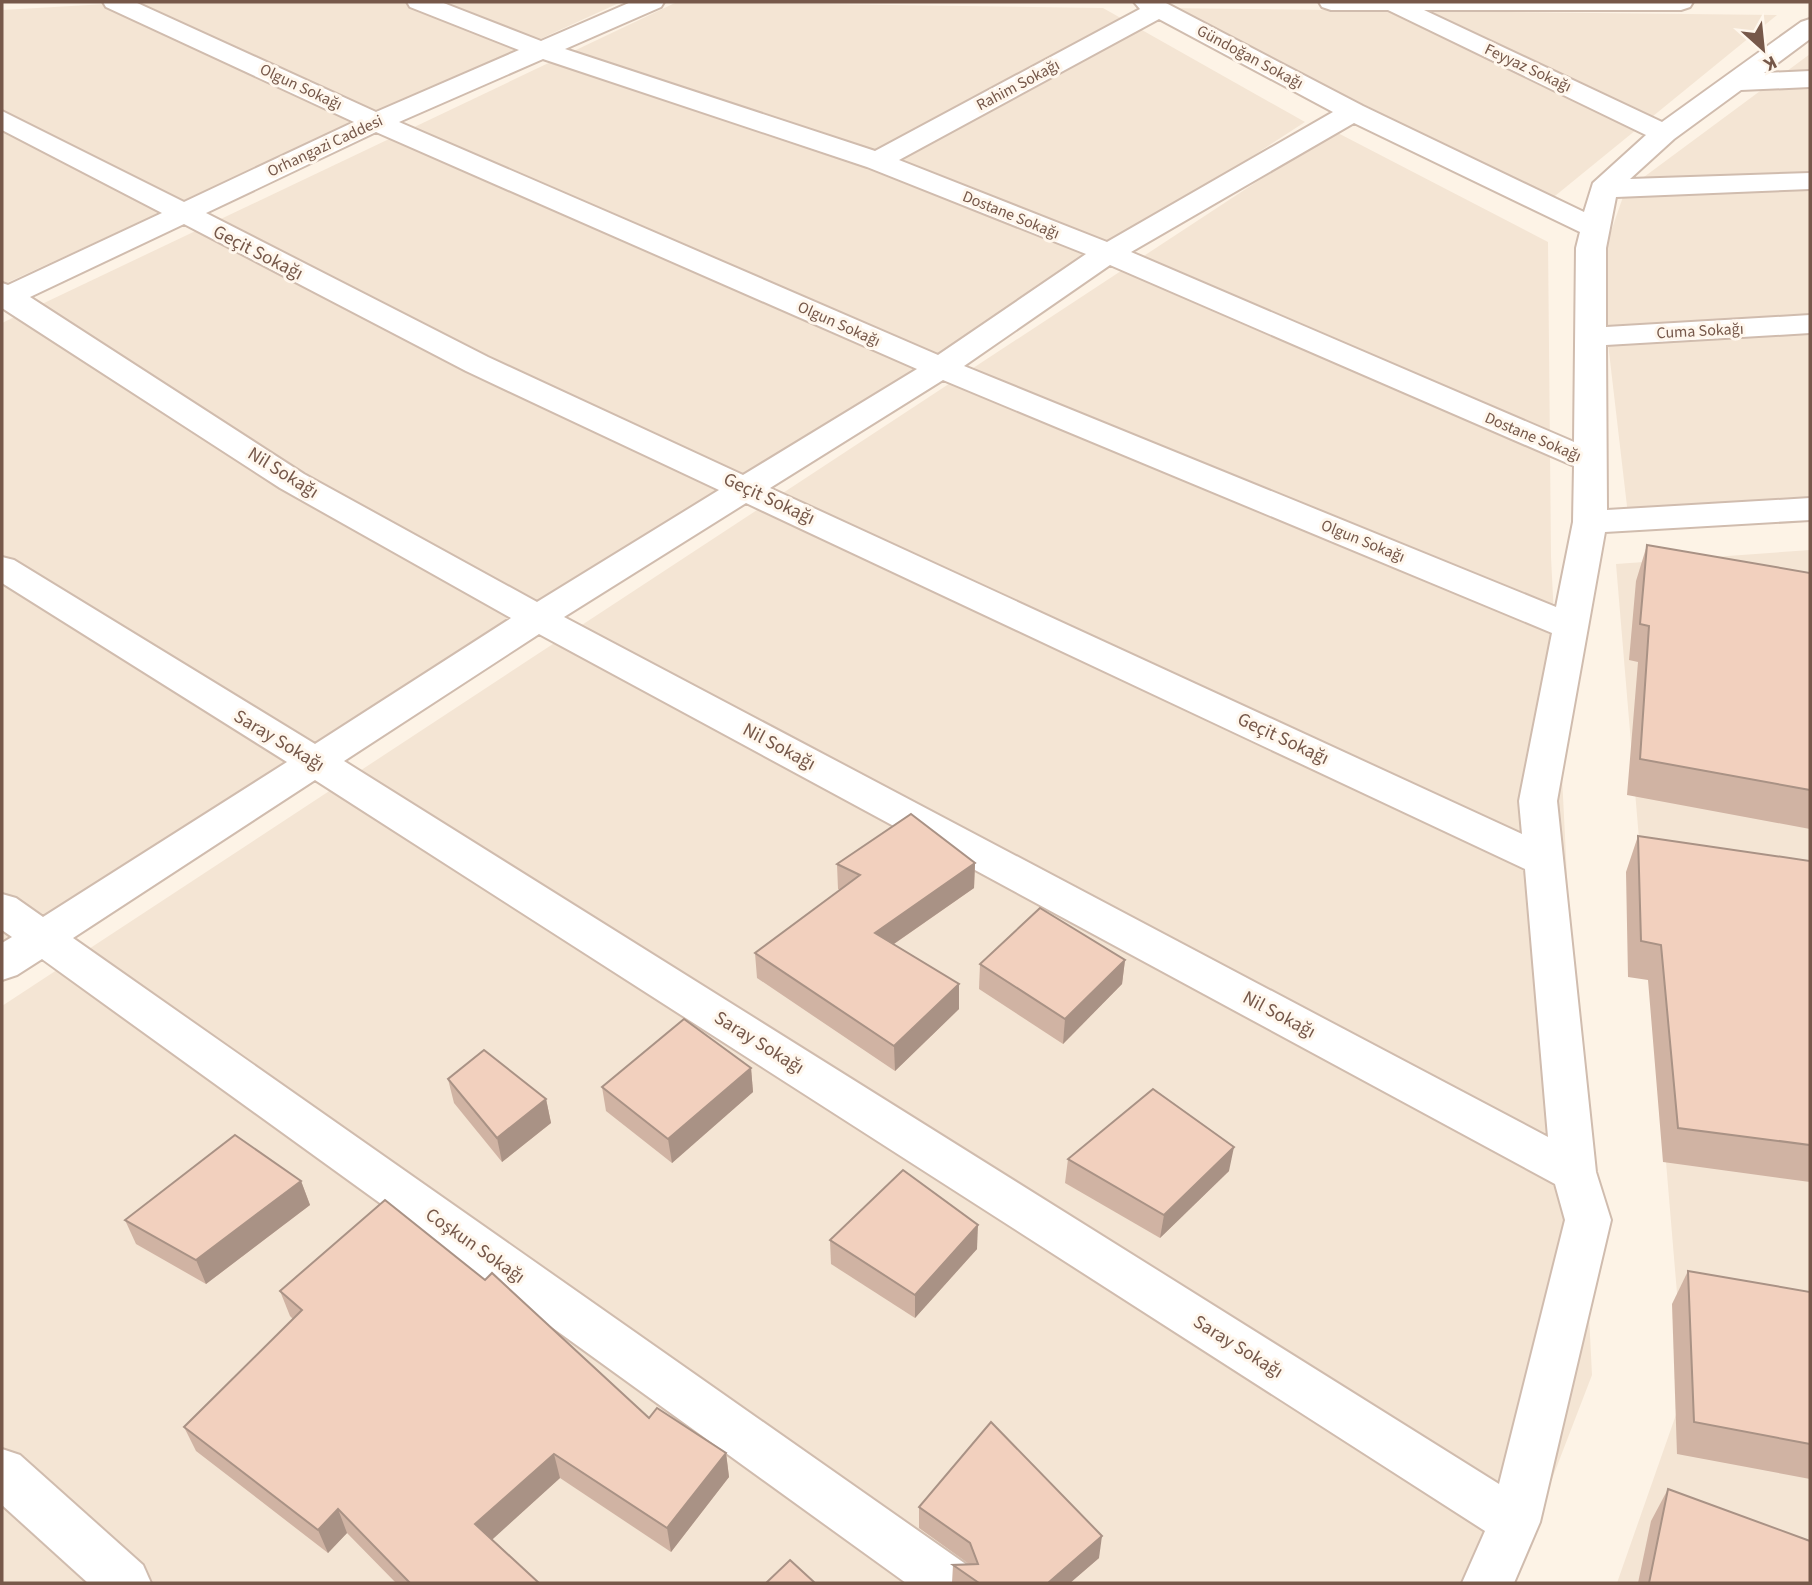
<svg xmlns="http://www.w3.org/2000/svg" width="1812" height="1585" viewBox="0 0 1812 1585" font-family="'Source Sans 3',sans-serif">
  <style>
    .residential { fill: #f4e5d4 }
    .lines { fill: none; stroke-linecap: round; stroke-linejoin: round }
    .minor-casing { stroke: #d0bcae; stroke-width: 4 }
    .minor { fill: #fff; fill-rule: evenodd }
    .wall { fill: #d0b3a3 }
    .shaded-wall { fill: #a99285 }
    .building { fill: #f2d0be; stroke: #a99285; stroke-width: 2 }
    .labels { text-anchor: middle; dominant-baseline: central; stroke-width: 6; stroke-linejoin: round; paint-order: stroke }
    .far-street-label { font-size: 16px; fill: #76584a; stroke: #fff7ed }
    .street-label { font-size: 19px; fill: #76584a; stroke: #fff7ed }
  </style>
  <rect width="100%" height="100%" fill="#fdf3e6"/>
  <!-- residential -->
  <g class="residential">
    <polygon points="141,2 621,2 2,285 2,10"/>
    <polygon points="677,2 1103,8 1305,122 2,973 2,323"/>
    <polygon points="1152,8 1777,15 1539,209"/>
    <polygon points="1810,54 1810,518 1630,532 1599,266 1625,191"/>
    <polygon points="1334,131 1548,242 1551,557 1592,1375 1512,1583 2,1583 2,1006"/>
    <polygon points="1810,550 1810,1583 1617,1583 1685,1389 1616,564"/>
  </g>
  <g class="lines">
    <!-- minor casing -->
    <g class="minor-casing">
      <g id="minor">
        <path d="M 103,2 L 135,2 L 376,112 L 519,50 L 410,7 L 407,2 L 441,2 L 541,41 L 631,2 L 664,2 L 661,7 L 565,49 L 875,151 L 1140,9 L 1134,2 L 1164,2 L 1363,106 L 1584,212 L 1593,183 L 1646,135 L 1388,10 L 1331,10 L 1322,7 L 1319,2 L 1693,2 L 1690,7 L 1681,10 L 1424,10 L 1662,122 L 1801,22 L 1810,19 L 1810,39 L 1764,73 L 1810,71 L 1810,87 L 1741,90 L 1674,139 L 1630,179 L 1810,173 L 1810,189 L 1616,197 L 1606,248 L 1606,327 L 1810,315 L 1810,333 L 1606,345 L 1607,510 L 1810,498 L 1810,520 L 1605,532 L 1557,801 L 1596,1172 L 1611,1220 L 1540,1522 L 1514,1583 L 1462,1583 L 1485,1531 L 315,780 L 73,938 L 967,1565 L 975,1583 L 906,1583 L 42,959 L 17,975 L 2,980 L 2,943 L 12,937 L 2,930 L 2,894 L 16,898 L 43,917 L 287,762 L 2,583 L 2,557 L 14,560 L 315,744 L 511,618 L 280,488 L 2,308 L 2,283 L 8,285 L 162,213 L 2,130 L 2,111 L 184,202 L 354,122 L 106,7 ZM 1159,19 L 1333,112 L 1107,242 L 899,160 ZM 543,59 L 867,167 L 1086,254 L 938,355 L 399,122 ZM 1354,123 L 1580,232 L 1576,248 L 1574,442 L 1131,252 ZM 376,132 L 917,369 L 743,475 L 488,357 L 206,213 ZM 184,224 L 466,371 L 719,490 L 537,602 L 304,474 L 30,297 ZM 1110,265 L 1574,466 L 1573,522 L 1556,607 L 964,366 ZM 943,380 L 1552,633 L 1519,801 L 1522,834 L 770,488 ZM 746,503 L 1525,869 L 1548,1137 L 564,617 ZM 539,634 L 1555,1184 L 1565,1220 L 1499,1484 L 344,761 Z"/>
        <polygon points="2,1449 20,1455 143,1565 151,1583 88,1583 2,1505"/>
      </g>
    </g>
    <!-- minor -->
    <use href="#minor" class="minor"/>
  </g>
  <!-- wall -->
  <g class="wall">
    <polygon points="1647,545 1810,573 1810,829 1627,795 1638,662 1629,660 1636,581"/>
    <polygon points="1638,836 1810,861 1810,1182 1663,1162 1648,980 1628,977 1626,872"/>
    <polygon points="975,863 974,888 894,944 959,984 959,1009 895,1071 757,978 755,953 840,890 838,889 837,864"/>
    <polygon points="1125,960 1122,984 1063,1044 979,989 980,964"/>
    <polygon points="751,1068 753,1092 672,1163 606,1111 602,1087"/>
    <polygon points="448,1079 546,1099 551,1123 502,1162 454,1103"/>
    <polygon points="1068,1159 1229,1171 1160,1238 1065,1183"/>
    <polygon points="301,1181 310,1205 206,1284 136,1244 125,1220"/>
    <polygon points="830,1240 977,1249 915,1318 831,1264"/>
    <polygon points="1688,1271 1810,1292 1810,1479 1677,1454 1672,1304"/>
    <polygon points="280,1291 649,1418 726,1453 729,1477 671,1552 560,1478 492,1539 539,1583 396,1583 347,1533 328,1553 196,1451 184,1427 293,1319 290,1316"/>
    <polygon points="1668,1489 1810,1583 1638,1583 1651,1521"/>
    <polygon points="919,1507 1099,1558 1070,1583 952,1583 953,1565 969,1564 919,1528"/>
  </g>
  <!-- shaded-wall -->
  <g class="shaded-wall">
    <polygon points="975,863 974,888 875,957 875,933"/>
    <polygon points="1125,960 1122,984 1063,1044 1065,1019"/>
    <polygon points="959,984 959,1009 895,1071 894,1046"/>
    <polygon points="751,1068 753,1092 672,1163 668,1139"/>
    <polygon points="546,1099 551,1123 502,1162 497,1138"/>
    <polygon points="1234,1147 1229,1171 1160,1238 1164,1215"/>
    <polygon points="301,1181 310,1205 206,1284 196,1260"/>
    <polygon points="978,1225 977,1249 915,1318 915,1295"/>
    <polygon points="726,1453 729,1477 671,1552 667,1528"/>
    <polygon points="554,1454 560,1478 483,1548 475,1524"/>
    <polygon points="338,1509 347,1533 328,1553 318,1530"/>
    <polygon points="1102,1536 1099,1558 1070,1583 1048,1583"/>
  </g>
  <!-- building -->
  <g class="building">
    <polygon points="1647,545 1810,573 1810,790 1640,759 1649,626 1640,624"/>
    <polygon points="911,814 975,863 875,933 959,984 894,1046 755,953 860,875 837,864"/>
    <polygon points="1638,836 1810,861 1810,1145 1678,1128 1661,945 1641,941"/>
    <polygon points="1040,908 1125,960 1065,1019 980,964"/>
    <polygon points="684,1019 751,1068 668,1139 602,1087"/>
    <polygon points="484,1050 546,1099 497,1138 448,1079"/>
    <polygon points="1153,1089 1234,1147 1164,1215 1068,1159"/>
    <polygon points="235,1135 301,1181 196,1260 125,1220"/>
    <polygon points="903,1170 978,1225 915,1295 830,1240"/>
    <polygon points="385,1200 485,1280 492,1273 649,1418 657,1408 726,1453 667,1528 554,1454 475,1524 539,1583 410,1583 338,1509 318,1530 184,1427 302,1310 280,1291"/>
    <polygon points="1688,1271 1810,1292 1810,1444 1694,1422"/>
    <polygon points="991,1422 1102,1536 1048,1583 979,1583 953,1565 978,1564 970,1543 919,1507"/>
    <polygon points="1668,1489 1810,1541 1810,1583 1649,1583"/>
    <polygon points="790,1560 815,1583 766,1583"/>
  </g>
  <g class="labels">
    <!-- far-street labels -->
    <g class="far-street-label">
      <text transform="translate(1250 57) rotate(28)">Gündoğan Sokağı</text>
      <text transform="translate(1528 68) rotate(25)">Feyyaz Sokağı</text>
      <text transform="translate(1018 85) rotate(-28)">Rahim Sokağı</text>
      <text transform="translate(301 87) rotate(25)">Olgun Sokağı</text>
      <text transform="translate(325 146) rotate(-25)">Orhangazi Caddesi</text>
      <text transform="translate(1011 215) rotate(22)">Dostane Sokağı</text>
      <text transform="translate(839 324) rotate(24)">Olgun Sokağı</text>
      <text transform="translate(1700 331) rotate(-3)">Cuma Sokağı</text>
      <text transform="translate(1533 437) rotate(23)">Dostane Sokağı</text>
      <text transform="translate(1363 541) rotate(22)">Olgun Sokağı</text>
    </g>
    <!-- street labels -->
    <g class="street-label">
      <text transform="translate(258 253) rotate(27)">Geçit Sokağı</text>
      <text transform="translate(283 473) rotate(32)">Nil Sokağı</text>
      <text transform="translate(769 499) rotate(25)">Geçit Sokağı</text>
      <text transform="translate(1283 739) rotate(25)">Geçit Sokağı</text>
      <text transform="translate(279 741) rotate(31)">Saray Sokağı</text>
      <text transform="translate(779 747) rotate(28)">Nil Sokağı</text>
      <text transform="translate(1279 1015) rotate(28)">Nil Sokağı</text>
      <text transform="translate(759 1043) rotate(32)">Saray Sokağı</text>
      <text transform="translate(475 1246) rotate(35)">Coşkun Sokağı</text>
      <text transform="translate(1238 1347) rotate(32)">Saray Sokağı</text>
    </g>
  </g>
  <!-- border -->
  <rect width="1812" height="1585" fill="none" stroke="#76584a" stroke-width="7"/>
  <!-- north arrow -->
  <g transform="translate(1763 49) rotate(153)" stroke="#fff7ed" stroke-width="5" paint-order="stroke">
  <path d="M0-5L12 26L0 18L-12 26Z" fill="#76584a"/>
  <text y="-10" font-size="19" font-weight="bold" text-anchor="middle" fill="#76584a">K</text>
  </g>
</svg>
